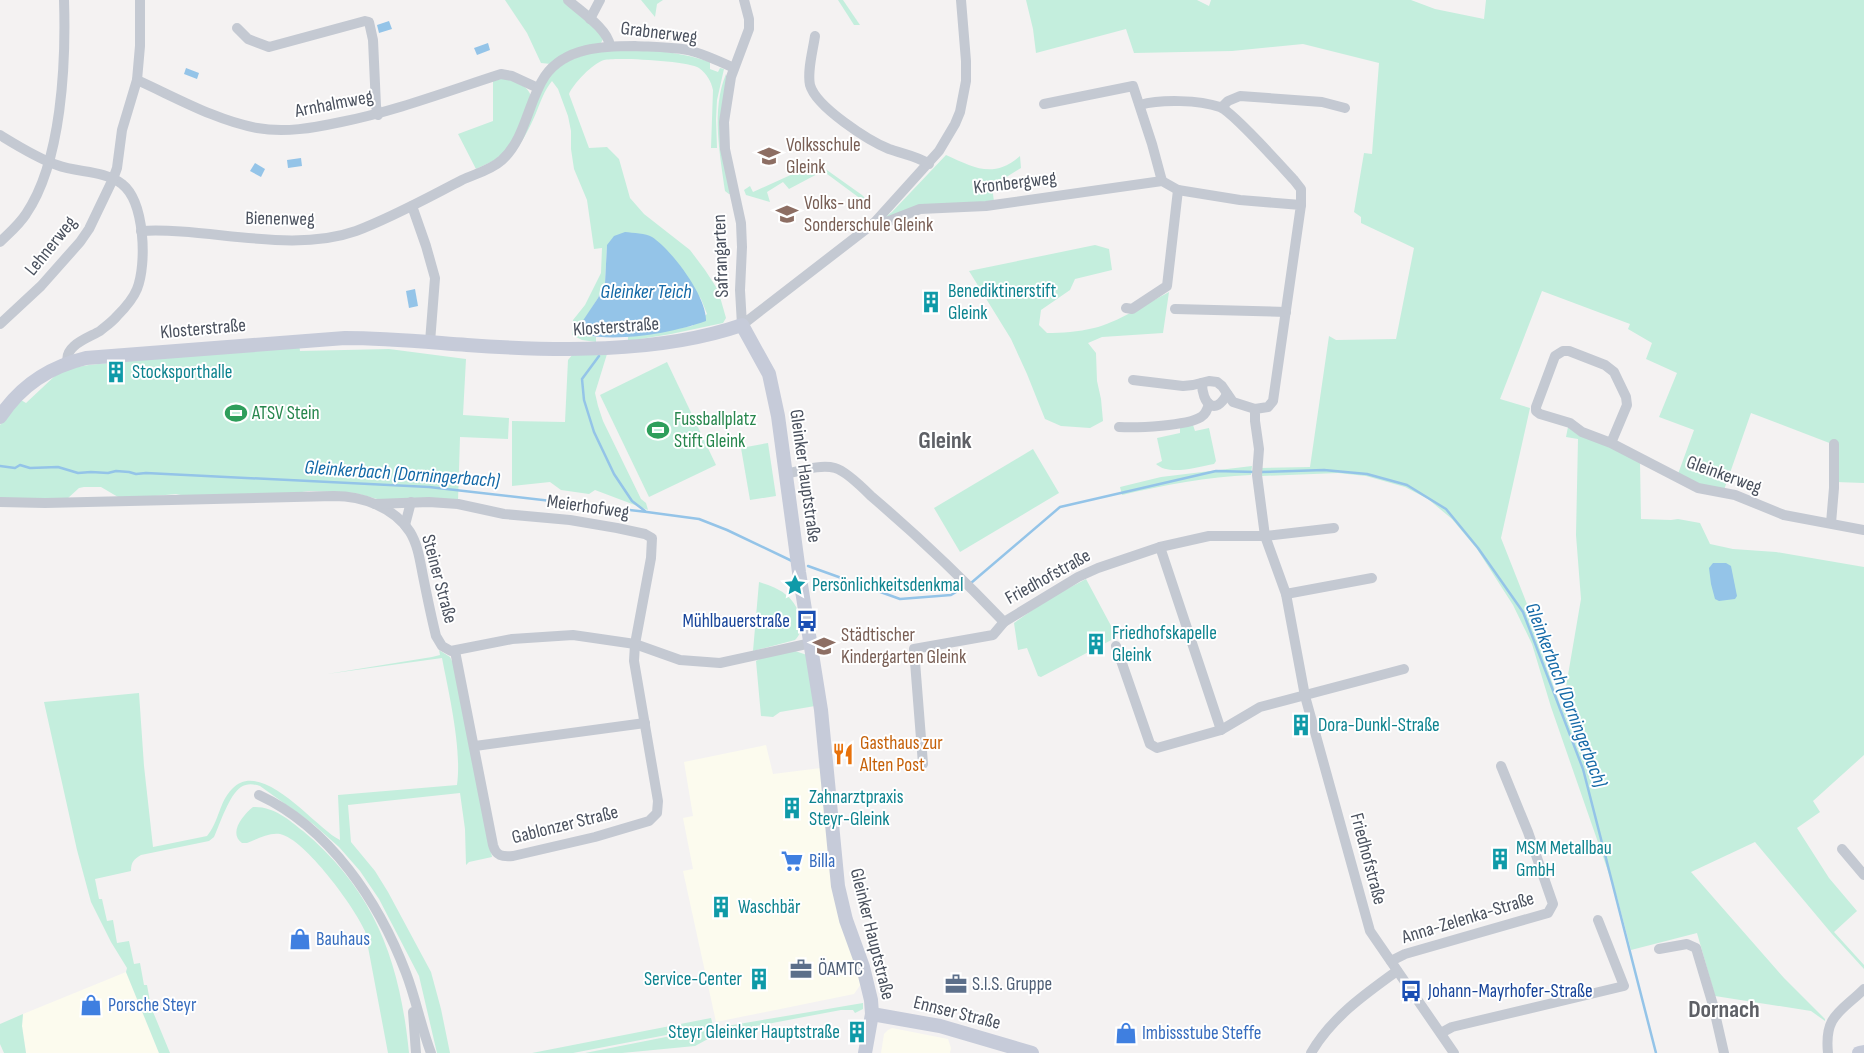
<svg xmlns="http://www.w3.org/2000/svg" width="1864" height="1053" viewBox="0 0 1864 1053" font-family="'Sofia Sans Condensed',sans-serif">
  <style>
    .commercial { fill: #fcfbee }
    .green { fill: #c4eedd }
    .water { fill: #94c4e8 }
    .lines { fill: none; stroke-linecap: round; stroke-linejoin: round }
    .stream { stroke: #94c4e8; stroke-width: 2.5 }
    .street { stroke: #c4c9d2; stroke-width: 10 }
    .secondary { stroke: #c6cbd9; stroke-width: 14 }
    .labels { text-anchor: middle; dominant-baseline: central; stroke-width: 4; stroke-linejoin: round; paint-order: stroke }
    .street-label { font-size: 19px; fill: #4a515e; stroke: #fff }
    .education-label { font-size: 19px; fill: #785e54; stroke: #fff; text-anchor: start }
    .culture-label { font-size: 19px; fill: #0d838f; stroke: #fff; text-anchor: start }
    .leisure-label { font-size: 19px; fill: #27864d; stroke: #fff; text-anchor: start }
    .transit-label { font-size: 19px; fill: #164399; stroke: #fff; text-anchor: end }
    .food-label { font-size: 19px; fill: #c56008; stroke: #fff; text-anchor: start }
    .shop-label { font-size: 19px; fill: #366cbe; stroke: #fff; text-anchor: start }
    .service-label { font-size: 19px; fill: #4e5e75; stroke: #fff; text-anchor: start }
    .water-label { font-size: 20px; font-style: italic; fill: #1469a7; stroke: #fff }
    .district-label { font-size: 24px; font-weight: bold; fill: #5e6066; stroke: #fff }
  </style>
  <rect width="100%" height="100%" fill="#f4f2f2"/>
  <!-- commercial -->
  <g class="commercial">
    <polygon points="766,745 773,774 821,768 861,984 854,994 716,1022 683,871 693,869 683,818 693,816 684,762"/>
    <polygon points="126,972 159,1053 26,1053 22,1026 23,1014"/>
    <polygon points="892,1028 948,1039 951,1048 950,1053 881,1053 884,1034 888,1030"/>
  </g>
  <!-- green -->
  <g class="green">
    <polygon points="505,0 565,0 594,25 603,39 601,43 551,64 541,63 527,33"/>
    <polygon points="641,0 663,0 657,4 655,17"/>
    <polygon points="838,0 843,0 860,25 854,25"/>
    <polygon points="1026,0 1197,0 1209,6 1211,0 1411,0 1435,9 1484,19 1486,0 1864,0 1864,483 1836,482 1832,444 1751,413 1724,490 1702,486 1678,474 1694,430 1659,417 1677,373 1646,359 1652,343 1628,329 1630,324 1542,291 1500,399 1530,408 1501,538 1538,632 1536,637 1562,710 1581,599 1576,535 1578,439 1566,437 1568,427 1605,443 1640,462 1641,519 1671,520 1678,519 1700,523 1710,544 1733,549 1776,552 1864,567 1864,755 1813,801 1820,812 1797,828 1829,878 1857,911 1834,932 1864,965 1864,969 1832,934 1755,842 1691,872 1784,978 1825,1019 1825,1021 1811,1011 1715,996 1697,933 1631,950 1617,897 1551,707 1532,644 1513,605 1477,549 1452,519 1428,499 1405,487 1366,476 1338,473 1262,476 1262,468 1310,467 1329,336 1336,340 1396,339 1414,248 1361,223 1361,217 1354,212 1364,153 1372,154 1379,63 1303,44 1232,51 1134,53 1126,29 1036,53 1033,29"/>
    <path d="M 603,49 C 643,50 671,49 710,62 L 710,69 L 718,72 L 720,68 L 724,69 L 717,100 L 716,119 L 717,148 L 711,148 L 713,90 C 711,81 707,74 699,68 C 689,61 617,57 604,60 C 593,63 573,84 569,94 L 589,148 L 607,147 L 619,159 L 630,198 L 644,214 L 690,250 L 705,270 L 718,290 L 726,318 L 723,323 L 671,334 L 628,341 L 628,337 L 692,326 L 707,314 L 701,299 L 671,255 L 607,245 L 605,283 L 598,298 L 581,325 L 585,335 L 596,337 L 596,342 L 582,340 L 572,335 L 573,320 L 585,305 L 601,273 L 602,248 L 594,249 L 587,200 L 574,169 L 571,149 L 571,131 L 568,116 L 558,89 L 552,81 C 544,91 541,101 536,113 C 528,132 519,148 505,163 L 501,163 L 551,72 L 572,59 Z"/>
    <path d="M 726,74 L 731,194 L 729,194 L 725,191 C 720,154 711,110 726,74 Z"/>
    <path d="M 505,78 C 514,82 529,85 531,97 L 510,147 L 495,160 L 476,169 L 458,134 L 493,121 L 493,81 Z"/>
    <path d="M 946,155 C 975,168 993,179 1020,156 L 1021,168 L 992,186 L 994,202 L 884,218 L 892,212 Z"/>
    <polygon points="817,163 862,195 870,203 869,205 823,171 789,189 783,182 767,192 770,202 746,195 744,190 750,186 753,192"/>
    <path d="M 1095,245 L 1109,249 L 1112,270 L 1075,279 L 1070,290 L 1041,310 L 1039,325 L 1047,333 C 1062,333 1078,332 1094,328 C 1116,323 1148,303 1169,292 L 1163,333 L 1102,337 L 1088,343 L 1096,353 L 1097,381 L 1101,399 L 1103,421 L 1090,428 L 1061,426 L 1045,419 L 1027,374 L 1011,339 L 969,271 Z"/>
    <polygon points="299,344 300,351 389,349 466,359 463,415 509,418 508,439 460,437 458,501 377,499 355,493 309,491 287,494 186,496 176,494 144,497 118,497 101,487 84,487 79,488 67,499 0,499 0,425 11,410 21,400 26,403 58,373 72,368 89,365"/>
    <polygon points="573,354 607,354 595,393 598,406 603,421 641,499 646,503 648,510 595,490 589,494 561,490 550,482 512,486 512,421 565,422 568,360"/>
    <polygon points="667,362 716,465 649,497 600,395"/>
    <path d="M 1193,425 L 1195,431 L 1209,428 L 1216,461 L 1214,464 C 1197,467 1169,476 1156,464 L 1162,461 L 1157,438 L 1180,433 L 1180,427 Z"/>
    <polygon points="768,443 776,496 750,500 741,448"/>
    <polygon points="1033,449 1059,493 960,552 934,508"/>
    <path d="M 1252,466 L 1251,475 C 1207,477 1164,485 1122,495 L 1120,487 L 1161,477 Z"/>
    <polygon points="1086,579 1117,637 1041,677 1038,676 1027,648 1018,650 1014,623 1048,599"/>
    <path d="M 759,582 C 768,585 778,588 785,594 C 798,603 808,628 795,640 L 753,651 Z"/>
    <path d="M 439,650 L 450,657 L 454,665 L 474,758 L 492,857 L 469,862 L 466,865 L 465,829 L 460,793 L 348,805 L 351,842 L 375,871 L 388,892 L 431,972 L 441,1009 L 450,1053 L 437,1053 L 419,976 L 379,899 L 360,871 L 339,847 L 313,824 L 260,786 C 254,784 247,783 241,787 C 229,795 220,824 214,837 L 209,841 L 141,855 C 134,859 131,862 131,871 L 95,879 L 99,899 L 102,899 L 107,921 L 113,920 L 117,943 L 129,941 L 134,964 L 140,963 L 144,985 L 147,985 L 151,1007 L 170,1053 L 159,1053 L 126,972 L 127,968 L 111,942 L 91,902 L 77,850 L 44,702 L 139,693 L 144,766 L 153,847 L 207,836 C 219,822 219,802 232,789 C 262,757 315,828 340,840 L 338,795 L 457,785 C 462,749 449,694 442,658 L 327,674 L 432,657 L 440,655 Z"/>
    <polygon points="795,651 807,655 815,706 780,712 773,717 761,716 756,661 763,657"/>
    <path d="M 253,807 C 273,806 288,819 303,831 C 375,891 400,962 409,1053 L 388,1053 L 365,931 C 355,908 305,839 280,834 C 270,832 257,839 247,843 L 242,843 C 228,833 243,815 253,807 Z"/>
    <polygon points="863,1003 863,1009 855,1013 853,1010 841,1010 719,1033 695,1046 622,1053 585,1053 691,1032"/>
    <polygon points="23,1014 22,1026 26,1053 4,1053 0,1044 0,1024"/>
    <polygon points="711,1018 713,1026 573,1053 532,1053"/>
  </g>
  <!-- water -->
  <g class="water">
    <polygon points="389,21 392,29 379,33 377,25"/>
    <polygon points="488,43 490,50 477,55 474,48"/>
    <polygon points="186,68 199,73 197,79 184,74"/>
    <polygon points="301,158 302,166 288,168 287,160"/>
    <polygon points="255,163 265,169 261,177 250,171"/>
    <path d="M 625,232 C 633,233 646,233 652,237 C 672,250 707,297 706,321 C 672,333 620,342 585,335 L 580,325 L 598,298 L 605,283 L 607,245 L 614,236 Z"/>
    <polygon points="415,289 418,306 409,308 406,291"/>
    <polygon points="1713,563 1726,563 1731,566 1737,596 1735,599 1719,601 1715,599 1711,584 1709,568"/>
  </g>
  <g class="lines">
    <!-- stream -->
    <g class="stream">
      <polyline points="599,356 582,379 584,400 594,432 614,474 632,501 645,511"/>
      <polyline points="0,466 15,468 20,465 30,468 58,467 78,473 91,472 108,473 116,471 129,472 136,474 146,473 429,487 647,512 699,519 727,530 792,561"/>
      <polyline points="1261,472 1324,470 1367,474 1407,485 1446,509 1478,548 1523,612 1583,769 1656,1053"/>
      <polyline points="808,566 900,599 951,595 966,586"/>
      <polyline points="971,583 1060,507 1216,471 1255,472"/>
    </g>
    <!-- street -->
    <g class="street">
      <path d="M 568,0 C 580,11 608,29 610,46"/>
      <polyline points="744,0 749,19 749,29 731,77 724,122 725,149 741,223 742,247 740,290 742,325 874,223 939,151 955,124 960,112 966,81 966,61 961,0"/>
      <polyline points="590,19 600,0"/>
      <polyline points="237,28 248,39 269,47 365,21 369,22 373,40 376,106 378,115"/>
      <path d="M 815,36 C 813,50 807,71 810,85 C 816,107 869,141 889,149 C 903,154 917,156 929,164"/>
      <path d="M 137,80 C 175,97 217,121 257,128 C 285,133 313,128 341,122 C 396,111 448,91 501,74 L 512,76 L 538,88"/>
      <polyline points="1044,104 1133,86 1152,144 1162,181"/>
      <path d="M 1140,105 C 1161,99 1199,100 1220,107 C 1233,112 1282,167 1294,180 L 1301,189 L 1301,205"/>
      <polyline points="1222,107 1228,101 1240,96 1322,102 1345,108"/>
      <path d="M 0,135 C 18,146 37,158 57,165 C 78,173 103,170 122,184 C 145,202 147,264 137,289 C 133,299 125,308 117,316 C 112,322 106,326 100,331 C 88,338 63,346 68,363"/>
      <polyline points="412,206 426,246 435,278 430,342"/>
      <polyline points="874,223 884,223 920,209 986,206 1162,181 1178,190 1240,200 1301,205 1273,401 1268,407 1255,409 1255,421 1259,449 1257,475 1265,536 1286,594 1305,696 1370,931 1454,1053"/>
      <path d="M 141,231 C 209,227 291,254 356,231 C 393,217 427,198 462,180 C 475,174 491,170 502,160 C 526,138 528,101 545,76 C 565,47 604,46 635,46 C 653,47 670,47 688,50 C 704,54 719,61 734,68"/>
      <path d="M 0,242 C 9,233 19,225 26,214 C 62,161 66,63 64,0"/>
      <polyline points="1126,308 1132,309 1167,286 1178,190"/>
      <polyline points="1175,309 1286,312"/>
      <polyline points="0,324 41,286 80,242 89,229 113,179 117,168 122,130 137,80 140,46 140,0"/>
      <polyline points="1133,380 1183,386 1193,385 1209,381 1217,382 1222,386 1233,402 1255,409"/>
      <path d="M 1202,383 C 1202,403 1215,417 1227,394"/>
      <path d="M 1119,427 C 1137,428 1187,426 1201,417 C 1206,414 1207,410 1209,404"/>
      <polyline points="1611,443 1627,405 1626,397 1614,372 1605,365 1569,351 1563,351 1555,356 1536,407 1536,411 1540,414 1570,423 1582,432 1611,443 1698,488 1735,495 1784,515 1864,530"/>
      <path d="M 786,474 C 801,471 820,464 835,468 C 846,471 863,488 871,496 C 918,536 962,578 1004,622 L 1078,577 L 1098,568 L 1160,547 L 1209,536 L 1265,536 L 1334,528"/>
      <path d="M 0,502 L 45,503 L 334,496 C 362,496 394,507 410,532 C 418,545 420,561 423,576 C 427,596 431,616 436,636 L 442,646 L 451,651 L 512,639 L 573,635 L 635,644 L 680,660 L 720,663 L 811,643"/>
      <path d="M 375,504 L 429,502 L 458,504 L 504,514 L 570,520 L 617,528 L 645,534 L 652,538 L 651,558 L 635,644 L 634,661 L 658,801 L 657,813 L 649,821 L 595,837 L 513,856 C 502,857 496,856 493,845 L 455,651"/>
      <polyline points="1831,523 1834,488 1834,444"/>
      <polyline points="405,525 411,502"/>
      <polyline points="1160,547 1221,730"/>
      <polyline points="1286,594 1372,578"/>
      <polyline points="1116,646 1150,744 1157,748 1221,730 1260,707 1404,669"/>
      <polyline points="475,746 645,723"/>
      <polyline points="923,764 914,649 993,635 1004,622"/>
      <path d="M 259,795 C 330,828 379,902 406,973 C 416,999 421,1027 431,1053"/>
      <polyline points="1842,849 1864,875"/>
      <polyline points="1659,949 1687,944 1696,948 1713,1005 1724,1053"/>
      <polyline points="1391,961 1405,954 1548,913 1553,904 1528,832 1501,766"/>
      <polyline points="413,1012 416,1053"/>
      <polyline points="1441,1033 1452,1027 1624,986 1598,920"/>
      <path d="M 1311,1053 C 1331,1018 1365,994 1397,971"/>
      <path d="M 1828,1053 C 1824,1015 1841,1012 1864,989"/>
    </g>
    <!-- secondary -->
    <g class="secondary">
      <path d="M 0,417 C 21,385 49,367 86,358 L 345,338 C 386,338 426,342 467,345 C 554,351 658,354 742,325 L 769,374 L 778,416 L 799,572 L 821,710 L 838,886 L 846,920 L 863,967 L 871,1000 L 872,1014 L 865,1053"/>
      <polyline points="872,1014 940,1026 1032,1053"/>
      <polyline points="1859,1053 1864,1052"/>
    </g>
  </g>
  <!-- icons -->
  <defs>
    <g id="school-bare" transform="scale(1.725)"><path d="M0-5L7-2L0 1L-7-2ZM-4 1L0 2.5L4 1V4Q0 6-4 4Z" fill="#8d6e63" stroke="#fff" stroke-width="2.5" paint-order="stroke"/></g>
    <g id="building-bare" transform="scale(1.725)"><path d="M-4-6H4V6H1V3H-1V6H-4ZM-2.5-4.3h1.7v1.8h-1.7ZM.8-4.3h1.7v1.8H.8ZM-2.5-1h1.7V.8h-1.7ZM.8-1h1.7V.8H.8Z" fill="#0f9aa8" stroke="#fff" stroke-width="2.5" paint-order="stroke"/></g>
    <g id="stadium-bare" transform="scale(1.725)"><path d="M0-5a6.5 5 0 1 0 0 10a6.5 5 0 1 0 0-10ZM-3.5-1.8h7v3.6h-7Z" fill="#2e9e5b" stroke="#fff" stroke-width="2.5" paint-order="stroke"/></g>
    <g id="sight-bare" transform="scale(1.725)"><path d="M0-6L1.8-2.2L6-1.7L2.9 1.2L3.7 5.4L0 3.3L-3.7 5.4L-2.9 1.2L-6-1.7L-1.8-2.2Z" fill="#0f9aa8" stroke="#fff" stroke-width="2.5" paint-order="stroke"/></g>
    <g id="bus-bare" transform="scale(1.725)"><path d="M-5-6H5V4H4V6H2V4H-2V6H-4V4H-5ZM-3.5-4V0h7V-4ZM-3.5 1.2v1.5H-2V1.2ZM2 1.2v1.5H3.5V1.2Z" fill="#1a4fb4" stroke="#fff" stroke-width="2.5" paint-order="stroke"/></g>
    <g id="restaurant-bare" transform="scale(1.725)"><path d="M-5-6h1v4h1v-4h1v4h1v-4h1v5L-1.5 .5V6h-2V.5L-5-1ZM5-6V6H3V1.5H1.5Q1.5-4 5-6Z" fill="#e8710a" stroke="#fff" stroke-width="2.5" paint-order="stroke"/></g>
    <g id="supermarket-bare" transform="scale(1.725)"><path d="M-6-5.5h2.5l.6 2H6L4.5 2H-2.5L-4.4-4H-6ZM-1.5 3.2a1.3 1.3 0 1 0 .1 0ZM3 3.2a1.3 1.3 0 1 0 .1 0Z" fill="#3f7fe0" stroke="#fff" stroke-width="2.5" paint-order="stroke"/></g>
    <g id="shop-bare" transform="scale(1.725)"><path d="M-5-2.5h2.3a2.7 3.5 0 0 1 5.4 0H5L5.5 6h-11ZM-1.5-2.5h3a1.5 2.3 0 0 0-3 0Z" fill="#3f7fe0" stroke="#fff" stroke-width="2.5" paint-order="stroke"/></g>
    <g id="office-bare" transform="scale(1.725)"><path d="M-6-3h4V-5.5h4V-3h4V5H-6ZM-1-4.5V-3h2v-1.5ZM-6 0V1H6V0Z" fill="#5c6f8a" stroke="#fff" stroke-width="2.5" paint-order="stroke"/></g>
  </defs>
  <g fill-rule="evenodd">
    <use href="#school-bare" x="769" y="156"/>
    <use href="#school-bare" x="787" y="214"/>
    <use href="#building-bare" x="931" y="302"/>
    <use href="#building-bare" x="116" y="372"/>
    <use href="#stadium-bare" x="236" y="413"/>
    <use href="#stadium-bare" x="658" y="430"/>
    <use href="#sight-bare" x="795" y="585"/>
    <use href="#bus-bare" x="807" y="621"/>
    <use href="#building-bare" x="1096" y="644"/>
    <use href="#school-bare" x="824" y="646"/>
    <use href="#building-bare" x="1301" y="725"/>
    <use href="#restaurant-bare" x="843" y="754"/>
    <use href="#building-bare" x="792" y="808"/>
    <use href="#building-bare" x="1500" y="859"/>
    <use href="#supermarket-bare" x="792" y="861"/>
    <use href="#building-bare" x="721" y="907"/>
    <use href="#shop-bare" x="300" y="939"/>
    <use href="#office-bare" x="801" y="969"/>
    <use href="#building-bare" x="759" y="979"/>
    <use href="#office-bare" x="956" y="984"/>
    <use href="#bus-bare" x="1411" y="991"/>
    <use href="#shop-bare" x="91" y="1005"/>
    <use href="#building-bare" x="857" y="1032"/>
    <use href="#shop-bare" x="1126" y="1033"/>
  </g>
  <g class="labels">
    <!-- street labels -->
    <g class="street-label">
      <text transform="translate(659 33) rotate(7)">Grabnerweg</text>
      <text transform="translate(334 104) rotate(-11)">Arnhalmweg</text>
      <text transform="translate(1015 183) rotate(-7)">Kronbergweg</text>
      <text transform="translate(280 219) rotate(1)">Bienenweg</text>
      <text transform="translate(51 246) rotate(-51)">Lehnerweg</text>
      <text transform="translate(721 256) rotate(-92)">Safrangarten</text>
      <text transform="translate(616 327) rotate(-4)">Klosterstraße</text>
      <text transform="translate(203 329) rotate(-5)">Klosterstraße</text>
      <text transform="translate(1724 475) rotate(20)">Gleinkerweg</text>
      <text transform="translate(805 476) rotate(82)">Gleinker Hauptstraße</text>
      <text transform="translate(588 507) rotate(8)">Meierhofweg</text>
      <text transform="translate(1048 577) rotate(-29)">Friedhofstraße</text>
      <text transform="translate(439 579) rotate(75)">Steiner Straße</text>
      <text transform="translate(565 825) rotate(-14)">Gablonzer Straße</text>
      <text transform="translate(1368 859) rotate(75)">Friedhofstraße</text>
      <text transform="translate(1468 918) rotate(-17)">Anna-Zelenka-Straße</text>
      <text transform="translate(872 934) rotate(76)">Gleinker Hauptstraße</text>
      <text transform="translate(957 1013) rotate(14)">Ennser Straße</text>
    </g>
    <!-- education labels -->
    <g class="education-label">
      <text x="786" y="145">Volksschule<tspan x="786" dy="22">Gleink</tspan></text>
      <text x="804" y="203">Volks- und<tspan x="804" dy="22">Sonderschule Gleink</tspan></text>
      <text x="841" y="635">Städtischer<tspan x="841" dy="22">Kindergarten Gleink</tspan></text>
    </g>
    <!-- culture labels -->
    <g class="culture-label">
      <text x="948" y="291">Benediktinerstift<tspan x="948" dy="22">Gleink</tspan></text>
      <text x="132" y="372">Stocksporthalle</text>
      <text x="812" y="585">Persönlichkeitsdenkmal</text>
      <text x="1112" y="633">Friedhofskapelle<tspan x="1112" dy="22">Gleink</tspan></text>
      <text x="1318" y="725">Dora-Dunkl-Straße</text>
      <text x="809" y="797">Zahnarztpraxis<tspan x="809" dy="22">Steyr-Gleink</tspan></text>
      <text x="1516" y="848">MSM Metallbau<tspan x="1516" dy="22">GmbH</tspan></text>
      <text x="738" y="907">Waschbär</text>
      <text x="742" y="979" text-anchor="end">Service-Center</text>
      <text x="840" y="1032" text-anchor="end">Steyr Gleinker Hauptstraße</text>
    </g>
    <!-- leisure labels -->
    <g class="leisure-label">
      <text x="252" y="413">ATSV Stein</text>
      <text x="674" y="419">Fussballplatz<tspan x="674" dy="22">Stift Gleink</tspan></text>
    </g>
    <!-- transit labels -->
    <g class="transit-label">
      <text x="790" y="621">Mühlbauerstraße</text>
      <text x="1428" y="991" text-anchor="start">Johann-Mayrhofer-Straße</text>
    </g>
    <!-- food labels -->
    <g class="food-label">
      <text x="860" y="743">Gasthaus zur<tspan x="860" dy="22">Alten Post</tspan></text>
    </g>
    <!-- shop labels -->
    <g class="shop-label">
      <text x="809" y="861">Billa</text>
      <text x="316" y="939">Bauhaus</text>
      <text x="108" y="1005">Porsche Steyr</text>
      <text x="1142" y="1033">Imbissstube Steffe</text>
    </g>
    <!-- service labels -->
    <g class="service-label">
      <text x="818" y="969">ÖAMTC</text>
      <text x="972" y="984">S.I.S. Gruppe</text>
    </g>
    <!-- water labels -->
    <g class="water-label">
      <text x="646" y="292">Gleinker Teich</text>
      <text transform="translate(402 474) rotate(4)">Gleinkerbach (Dorningerbach)</text>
      <text transform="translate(1566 695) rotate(69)">Gleinkerbach (Dorningerbach)</text>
    </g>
    <!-- district labels -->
    <g class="district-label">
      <text x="945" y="440">Gleink</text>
      <text x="1724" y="1009">Dornach</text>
    </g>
  </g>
</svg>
